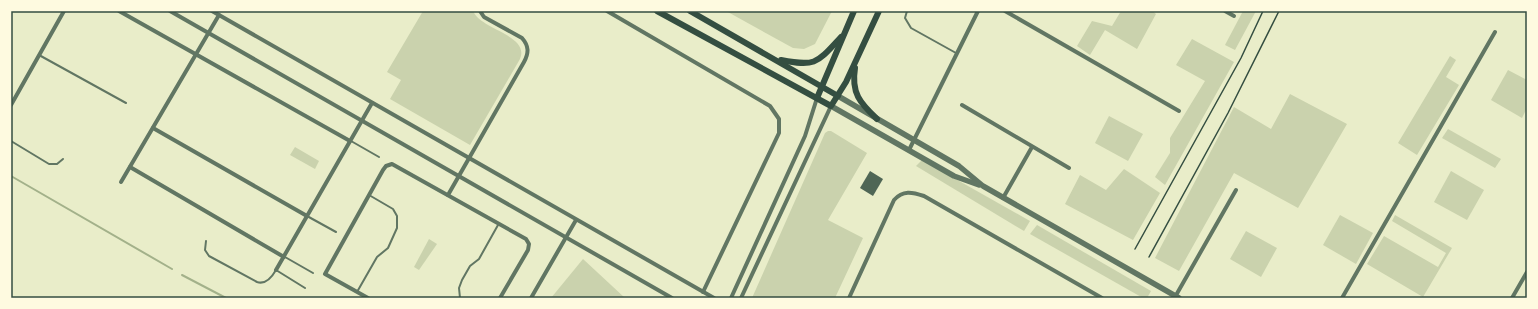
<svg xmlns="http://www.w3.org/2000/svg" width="1538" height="309" viewBox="0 0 1538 309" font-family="'Fira Sans',sans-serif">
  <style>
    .green { fill: #cad2ad }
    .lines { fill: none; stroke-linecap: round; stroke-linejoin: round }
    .stream { stroke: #a3b18a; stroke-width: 2 }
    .building { fill: #4f6655 }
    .path { stroke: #344e41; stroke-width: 1.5 }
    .service { stroke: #617663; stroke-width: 2 }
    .minor { stroke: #617663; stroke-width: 4 }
    .tertiary { stroke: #617663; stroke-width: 5.5 }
    .secondary { stroke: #344e41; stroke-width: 6 }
    .neatline { fill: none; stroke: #344e41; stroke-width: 1.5 }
  </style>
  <rect width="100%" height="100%" fill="#e9edc9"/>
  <!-- green -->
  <g class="green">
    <path d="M 423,11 L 473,11 C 481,30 530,35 520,59 L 470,145 L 390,99 L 401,80 L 387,72 Z"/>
    <polygon points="726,11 832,11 815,44 804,49 793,48"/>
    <polygon points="1121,11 1152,11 1156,14 1137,49 1105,30 1090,55 1077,46 1092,21 1112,26"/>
    <polygon points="1243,11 1256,11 1235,50 1225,45"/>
    <polygon points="1192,39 1234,62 1165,185 1155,177 1170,153 1170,138 1205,81 1176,65"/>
    <polygon points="1450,56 1456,60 1446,77 1459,85 1417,155 1398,143"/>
    <polygon points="1508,70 1527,80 1527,108 1522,118 1491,100"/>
    <polygon points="1290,94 1347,124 1298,208 1234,173 1179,271 1155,258 1234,107 1271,129"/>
    <polygon points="1109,116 1143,134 1128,161 1095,143"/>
    <polygon points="1448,129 1501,159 1495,168 1442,138"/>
    <polygon points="828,131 831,131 867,153 828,220 863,238 835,298 752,298 825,133"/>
    <polygon points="295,147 319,161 315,169 290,155"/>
    <polygon points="922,160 1030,221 1024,231 916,166"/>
    <polygon points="1124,169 1160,193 1133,240 1065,204 1080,175 1106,190"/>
    <polygon points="1451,171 1484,190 1467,220 1434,202"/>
    <polygon points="1340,215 1373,233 1356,264 1323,245"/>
    <polygon points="1395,215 1452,248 1423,297 1367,264 1384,236 1438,267 1446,253 1392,221"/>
    <polygon points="1037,225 1151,291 1147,298 1143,298 1030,234"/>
    <polygon points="1246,231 1277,248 1261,277 1230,259"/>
    <polygon points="429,239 437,244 419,270 414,267"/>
    <polygon points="583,259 625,298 551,298"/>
  </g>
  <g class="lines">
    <!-- stream -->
    <g class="stream">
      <polyline points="11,176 172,269"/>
      <polyline points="182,275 226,298"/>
    </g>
  </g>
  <!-- building -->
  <polygon class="building" points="870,171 883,179 873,196 860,188"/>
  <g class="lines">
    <!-- path -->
    <g class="path">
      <polyline points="1135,249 1241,58 1263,11"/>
      <polyline points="1149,257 1228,113 1279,11"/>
    </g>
    <!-- service -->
    <g class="service">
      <polyline points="907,11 905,18 911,28 956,53"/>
      <polyline points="39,55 126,103"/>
      <polyline points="11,141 49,164 57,164 63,159"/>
      <polyline points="351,141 379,157"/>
      <polyline points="307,216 336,232"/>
      <path d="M 206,241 L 205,250 L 209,256 L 257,282 C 266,285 272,277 276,270 L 305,288"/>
      <polyline points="285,257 313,273"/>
      <polyline points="357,292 377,257 388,248 397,228 397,216 393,209 369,195"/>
      <polyline points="460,298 459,288 462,280 470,266 479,259 498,225"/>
    </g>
    <!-- minor -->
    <g class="minor">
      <polyline points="119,11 350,141"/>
      <polyline points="170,11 672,298"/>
      <polyline points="212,11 714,298"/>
      <polyline points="607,11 770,106 779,119 779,133 703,292"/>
      <polyline points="1005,11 1179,111"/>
      <polyline points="1225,11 1234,16"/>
      <polyline points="11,105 64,11"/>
      <polyline points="962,105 1069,168"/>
      <polyline points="153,128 307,216"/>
      <polyline points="909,150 978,11"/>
      <polyline points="130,167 284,257"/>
      <polyline points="121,182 219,15"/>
      <path d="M 448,195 L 524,62 C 529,53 529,46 522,38 L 484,17 L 480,11"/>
      <polyline points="1003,198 1032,147"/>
      <polyline points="276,270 372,103"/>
      <polyline points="1175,297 1236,190"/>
      <polyline points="368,298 325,274 383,170 386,166 392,164 526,239 529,244 528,250 500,298"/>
      <polyline points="531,298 576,220"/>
      <polyline points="731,298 805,136 817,98"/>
      <polyline points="741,298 831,106"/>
      <path d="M 849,298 L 894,200 C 903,190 912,192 924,196 L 1102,298"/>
      <polyline points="1342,298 1495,32"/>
      <polyline points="1512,298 1527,272"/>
    </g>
    <!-- tertiary -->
    <g class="tertiary">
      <polyline points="838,96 959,166 983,186 1179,298"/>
      <polyline points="831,106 954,176 979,185"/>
    </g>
    <!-- secondary -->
    <g class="secondary">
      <polyline points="657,11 831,106 846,82 879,11"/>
      <polyline points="690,11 838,96"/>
      <path d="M 781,60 C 816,67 817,63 841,37"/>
      <path d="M 855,68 C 851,93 860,103 877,119"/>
      <polyline points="817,98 854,11"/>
    </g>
  </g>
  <!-- border -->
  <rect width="1538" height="309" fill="none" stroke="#fefae0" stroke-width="24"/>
  <rect x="12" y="12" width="1514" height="285" class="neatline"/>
</svg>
